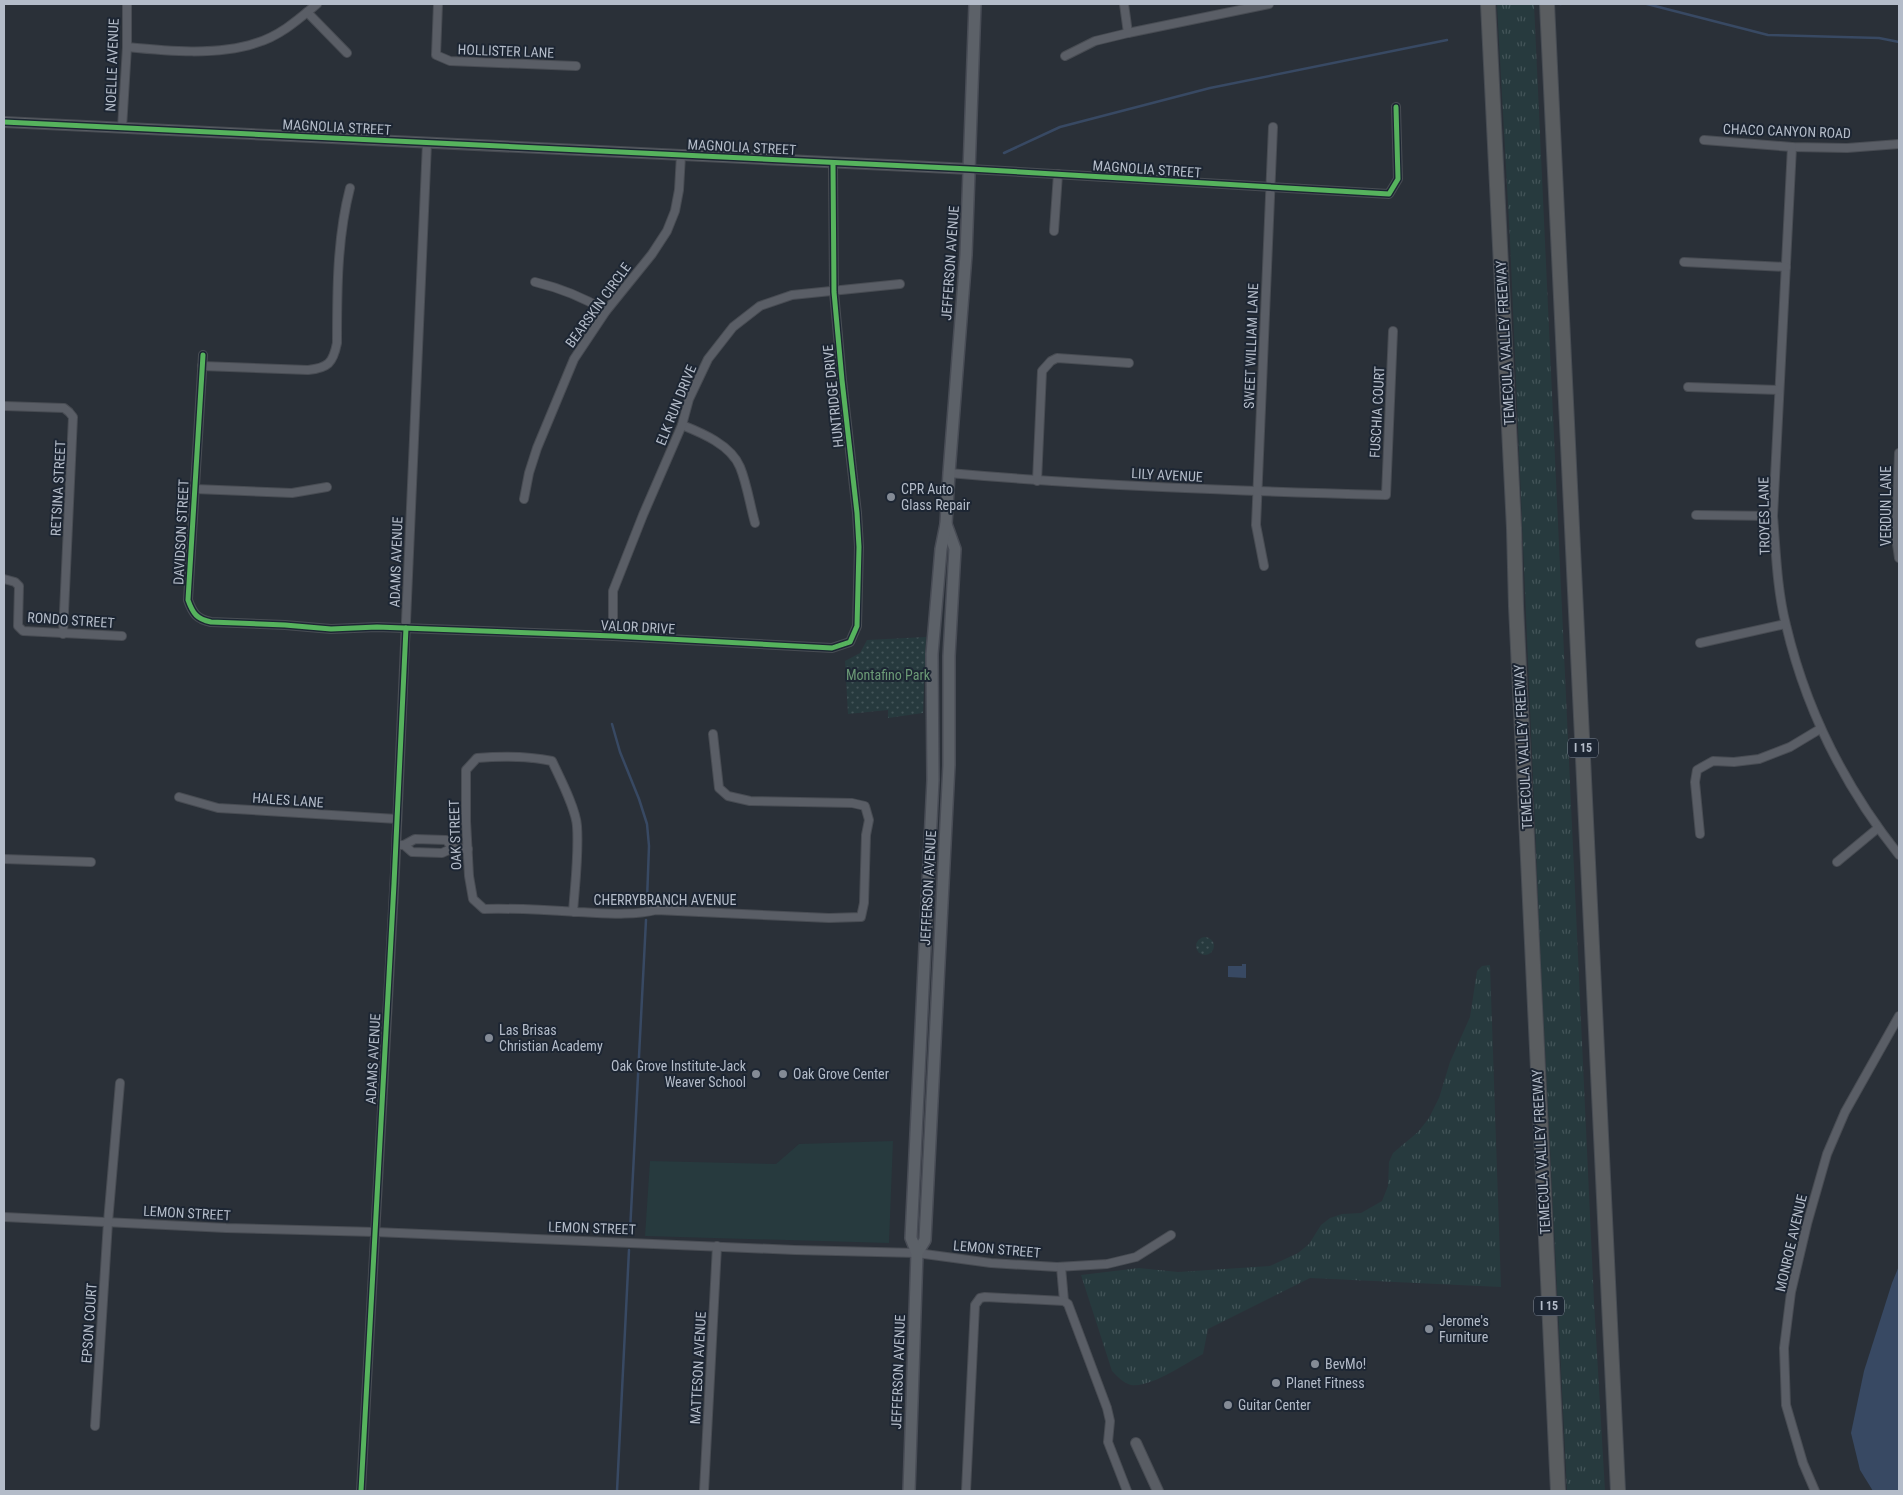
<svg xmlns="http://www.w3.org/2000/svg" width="1903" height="1495" viewBox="0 0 1903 1495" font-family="'Roboto Condensed',sans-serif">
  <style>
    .grass { fill: url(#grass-tufts) }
    .park { fill: url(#park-dots) }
    .pitch { fill: #273a3e }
    .water { fill: #384963 }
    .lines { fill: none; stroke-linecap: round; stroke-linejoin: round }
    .stream { stroke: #384963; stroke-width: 2.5 }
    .street-casing { stroke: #484c53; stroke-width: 10 }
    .secondary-casing { stroke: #484c53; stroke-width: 12 }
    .primary-casing { stroke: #484c55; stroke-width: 14 }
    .highway-casing { stroke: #474c53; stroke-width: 16 }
    .street { stroke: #5a5e66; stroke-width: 8 }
    .secondary { stroke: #595d64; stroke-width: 10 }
    .primary { stroke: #5c6168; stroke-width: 11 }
    .highway { stroke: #5a5d60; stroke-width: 14 }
    .cycleway-casing { stroke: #1d2633; stroke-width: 8 }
    .cycleway { stroke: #56b35d; stroke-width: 5 }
    .poi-dot { fill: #848b96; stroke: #1d2633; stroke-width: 2 }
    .labels { text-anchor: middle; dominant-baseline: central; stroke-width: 4; stroke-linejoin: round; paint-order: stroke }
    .shield { fill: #1d2633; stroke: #878f9c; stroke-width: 1 }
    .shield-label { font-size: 12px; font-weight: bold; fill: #b4bcc9 }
    .street-label { font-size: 14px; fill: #b4bcc9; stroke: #1d2633 }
    .poi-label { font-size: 14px; fill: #b4bcc9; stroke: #1d2633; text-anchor: start }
    .park-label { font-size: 14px; fill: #6b9a76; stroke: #1d2633 }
  </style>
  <defs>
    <pattern id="grass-tufts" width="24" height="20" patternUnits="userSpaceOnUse" patternTransform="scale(1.25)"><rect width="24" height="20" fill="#273a3e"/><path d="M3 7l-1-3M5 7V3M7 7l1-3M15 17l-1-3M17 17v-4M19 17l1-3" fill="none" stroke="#445559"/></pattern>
    <pattern id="park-dots" width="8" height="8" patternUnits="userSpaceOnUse" patternTransform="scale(1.25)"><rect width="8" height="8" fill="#273a3e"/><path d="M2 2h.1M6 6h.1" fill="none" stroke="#445559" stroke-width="1.8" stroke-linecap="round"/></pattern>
  </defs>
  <rect width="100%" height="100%" fill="#2a3038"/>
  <!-- grass -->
  <g class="grass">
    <polygon points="1497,4 1534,4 1594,1302 1605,1491 1567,1491 1541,965 1510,240"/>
    <path d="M 1490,965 L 1501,1287 L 1310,1278 L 1208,1329 L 1203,1354 C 1186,1363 1151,1388 1131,1385 C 1123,1383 1118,1377 1112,1371 L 1081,1275 L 1139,1268 L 1178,1272 L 1270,1266 L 1298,1253 L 1309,1244 L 1321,1225 L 1330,1218 L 1342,1214 L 1361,1213 L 1382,1201 L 1388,1186 L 1389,1162 L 1393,1153 L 1418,1132 L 1429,1118 L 1439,1098 L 1450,1062 L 1470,1017 L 1477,971 L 1482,966 Z"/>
  </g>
  <!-- park -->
  <g class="park">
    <polygon points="926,637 923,713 888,718 888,710 848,714 845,661 860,653 867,640"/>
    <circle cx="1205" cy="946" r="9"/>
  </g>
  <!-- pitch -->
  <polygon class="pitch" points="893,1141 889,1243 645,1236 650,1161 776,1164 799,1144"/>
  <!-- water -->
  <g class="water">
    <polygon points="1242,964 1246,964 1246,978 1228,977 1228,966 1242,966"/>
    <polygon points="1899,1266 1899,1491 1873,1491 1860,1470 1851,1433 1864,1371 1892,1283"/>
  </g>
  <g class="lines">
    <!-- stream -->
    <g class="stream">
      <polyline points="1560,4 1561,4"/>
      <polyline points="1647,4 1768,35 1879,38 1899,42"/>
      <polyline points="1004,153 1060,127 1210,88 1447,40"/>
      <polyline points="612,724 620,752 639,799 647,824 649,846 647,900"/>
      <polyline points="630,1232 646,920"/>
      <polyline points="617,1491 629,1250"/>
    </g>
    <!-- street casing -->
    <g class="street-casing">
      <g id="street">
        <polyline points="438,4 436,55 450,61 576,66"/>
        <polyline points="1124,4 1128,33"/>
        <polyline points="307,12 347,53"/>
        <path d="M 127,47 C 166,51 218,56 256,43 C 280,36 299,19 317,4"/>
        <polyline points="1065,56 1095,41 1128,33 1269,4"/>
        <polyline points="122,128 127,47 127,4"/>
        <polyline points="1704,140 1792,147 1847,148 1899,144"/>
        <path d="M 1792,147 L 1773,516 C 1776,552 1777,590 1786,625 C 1806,710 1845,787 1899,855"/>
        <polyline points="970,169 1389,194 1398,179 1396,107"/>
        <polyline points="1054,231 1058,174"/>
        <polyline points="1684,262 1786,267"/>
        <path d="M 535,282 C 560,288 583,297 606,311"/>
        <path d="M 203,355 L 188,600 C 193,614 197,619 211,622 L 285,625 L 331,629 L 377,627 L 613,636 L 832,648 L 850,642 L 857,626 L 859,547 L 857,513 L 842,380 L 834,292 L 833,163"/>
        <path d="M 202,366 L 308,370 C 328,368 333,363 337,343 C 337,291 337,238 350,188"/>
        <polyline points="1688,387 1779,390"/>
        <polyline points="4,406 64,408 69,412 73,417 63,634"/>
        <path d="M 682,425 C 702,433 731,445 740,467 C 747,484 750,505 755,523"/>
        <polyline points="1899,453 1896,537 1899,558"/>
        <path d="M 949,473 C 1094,486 1240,491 1386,495 L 1393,331"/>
        <polyline points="1037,481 1042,371 1051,361 1057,358 1129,363"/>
        <polyline points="195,489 292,493 327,487"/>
        <polyline points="524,499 529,473 537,448 574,359 606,311 652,254 667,231 675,211 679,190 681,155"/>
        <polyline points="1696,515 1773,516"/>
        <polyline points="1264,566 1256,525 1273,127"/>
        <polyline points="4,579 15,582 19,586 18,626 23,631 122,636"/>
        <polyline points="613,636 613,591 643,515 682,425 689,399 708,359 733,327 760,306 792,295 900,284"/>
        <polyline points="1700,643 1785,624"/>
        <polyline points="179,797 218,808 397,819"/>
        <polyline points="1700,834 1695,782 1697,770 1713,761 1734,762 1759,759 1790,747 1820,729"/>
        <polyline points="401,845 404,845 415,839 446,840 453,848"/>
        <polyline points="404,845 412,852 442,853 453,848 468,849"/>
        <polyline points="4,859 91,862"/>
        <polyline points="1837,862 1878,828"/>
        <path d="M 573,912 C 575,884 579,854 577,826 C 576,809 560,778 552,761 C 528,756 502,756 477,758 L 466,770 L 466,821 L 469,876 L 473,899 L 484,909 C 515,908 547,910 578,912 C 604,913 631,916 656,910 L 829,918 L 861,917 L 864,903 L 866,835 L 869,820 L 865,806 L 852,803 L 750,801 L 728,796 L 719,788 L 713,734"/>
        <polyline points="4,1217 226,1228 375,1232 795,1250 917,1253 991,1263 1057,1267 1107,1264 1136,1257 1171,1235"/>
        <polyline points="1061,1267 1064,1301"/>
        <polyline points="95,1426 108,1222 120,1083"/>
        <polyline points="361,1491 395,872 427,143"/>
        <polyline points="704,1491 717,1246"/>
        <polyline points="966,1491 975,1305 980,1298 985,1297 1064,1301 1068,1304 1107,1408 1110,1421 1108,1442 1127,1491"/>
        <polyline points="1815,1491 1803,1463 1786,1405 1784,1348 1791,1292 1807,1224 1827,1154 1845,1112 1899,1016"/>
      </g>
    </g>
    <!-- secondary casing -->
    <g class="secondary-casing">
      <g id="secondary">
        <polyline points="4,122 970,169"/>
        <polyline points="1136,1443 1158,1491"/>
      </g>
    </g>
    <!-- primary casing -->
    <g class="primary-casing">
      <g id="primary">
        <polyline points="917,1253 925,1240 949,765 949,656 955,549 946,524"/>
        <polyline points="909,1491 917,1253 911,1238 933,780 932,654 941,549 946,524 949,473 966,255 975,4"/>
      </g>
    </g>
    <!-- highway casing -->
    <g class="highway-casing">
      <g id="highway">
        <polyline points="1488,4 1514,528 1516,606 1558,1491"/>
        <polyline points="1547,4 1618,1491"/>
      </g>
    </g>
    <!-- street -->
    <use href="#street" class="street"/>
    <!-- secondary -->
    <use href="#secondary" class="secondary"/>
    <!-- primary -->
    <use href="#primary" class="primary"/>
    <!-- highway -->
    <use href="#highway" class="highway"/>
    <!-- cycleway casing -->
    <g class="cycleway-casing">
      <g id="cycleway">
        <polyline points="4,122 970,169 1389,194 1398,179 1396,107"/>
        <path d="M 203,355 L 188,600 C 193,614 197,619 211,622 L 285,625 L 331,629 L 377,627 L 613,636 L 832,648 L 850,642 L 857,626 L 859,547 L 857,513 L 842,380 L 834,292 L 833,163"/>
        <polyline points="361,1491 394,884 406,628"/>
      </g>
    </g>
    <!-- cycleway -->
    <use href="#cycleway" class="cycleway"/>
  </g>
  <!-- markers -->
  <g class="poi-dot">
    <circle cx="891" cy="497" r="5"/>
    <circle cx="489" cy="1038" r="5"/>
    <circle cx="756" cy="1074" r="5"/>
    <circle cx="783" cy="1074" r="5"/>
    <circle cx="1429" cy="1329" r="5"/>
    <circle cx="1315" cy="1364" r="5"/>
    <circle cx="1276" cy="1383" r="5"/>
    <circle cx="1228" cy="1405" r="5"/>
  </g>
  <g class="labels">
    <!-- shield labels -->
    <g class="shield">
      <rect x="1568" y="738.5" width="30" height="19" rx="4"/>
      <rect x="1534" y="1296.5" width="30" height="19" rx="4"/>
    </g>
    <g class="shield-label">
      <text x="1583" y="748">I 15</text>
      <text x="1549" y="1306">I 15</text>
    </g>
    <!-- street labels -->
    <g class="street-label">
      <text transform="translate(506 51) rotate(2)">HOLLISTER LANE</text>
      <text transform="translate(112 65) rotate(-88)">NOELLE AVENUE</text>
      <text transform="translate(337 127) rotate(3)">MAGNOLIA STREET</text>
      <text transform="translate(1787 131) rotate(2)">CHACO CANYON ROAD</text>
      <text transform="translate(742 147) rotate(3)">MAGNOLIA STREET</text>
      <text transform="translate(1147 169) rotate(4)">MAGNOLIA STREET</text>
      <text transform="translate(950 263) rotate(-86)">JEFFERSON AVENUE</text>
      <text transform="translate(598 305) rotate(-54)">BEARSKIN CIRCLE</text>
      <text transform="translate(1505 343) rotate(-93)">TEMECULA VALLEY FREEWAY</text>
      <text transform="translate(1251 346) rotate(-88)">SWEET WILLIAM LANE</text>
      <text transform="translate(833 396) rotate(-96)">HUNTRIDGE DRIVE</text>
      <text transform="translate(676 405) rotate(-68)">ELK RUN DRIVE</text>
      <text transform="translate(1377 412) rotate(-87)">FUSCHIA COURT</text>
      <text transform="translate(1167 475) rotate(3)">LILY AVENUE</text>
      <text transform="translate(58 488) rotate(-87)">RETSINA STREET</text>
      <text transform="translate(1886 506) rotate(-90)">VERDUN LANE</text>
      <text transform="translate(1764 516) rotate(-91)">TROYES LANE</text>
      <text transform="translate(181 532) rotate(-87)">DAVIDSON STREET</text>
      <text transform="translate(396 562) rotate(-88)">ADAMS AVENUE</text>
      <text transform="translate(71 620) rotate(4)">RONDO STREET</text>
      <text transform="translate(638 627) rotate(3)">VALOR DRIVE</text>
      <text transform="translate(1523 747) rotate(-93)">TEMECULA VALLEY FREEWAY</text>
      <text transform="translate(288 800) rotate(4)">HALES LANE</text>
      <text transform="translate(455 835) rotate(-92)">OAK STREET</text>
      <text transform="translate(928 888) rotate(-87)">JEFFERSON AVENUE</text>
      <text x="665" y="900">CHERRYBRANCH AVENUE</text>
      <text transform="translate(373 1059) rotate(-87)">ADAMS AVENUE</text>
      <text transform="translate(1541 1152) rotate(-93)">TEMECULA VALLEY FREEWAY</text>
      <text transform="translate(187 1213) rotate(3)">LEMON STREET</text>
      <text transform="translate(592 1228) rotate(2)">LEMON STREET</text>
      <text transform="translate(1791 1243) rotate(-77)">MONROE AVENUE</text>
      <text transform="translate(997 1249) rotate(5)">LEMON STREET</text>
      <text transform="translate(89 1323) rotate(-86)">EPSON COURT</text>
      <text transform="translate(698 1368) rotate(-87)">MATTESON AVENUE</text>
      <text transform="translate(898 1372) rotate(-88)">JEFFERSON AVENUE</text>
    </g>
    <!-- poi labels -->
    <g class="poi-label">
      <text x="901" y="489">CPR Auto<tspan x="901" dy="16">Glass Repair</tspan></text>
      <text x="499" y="1030">Las Brisas<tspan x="499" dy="16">Christian Academy</tspan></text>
      <text x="746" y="1066" text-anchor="end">Oak Grove Institute-Jack<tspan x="746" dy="16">Weaver School</tspan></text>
      <text x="793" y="1074">Oak Grove Center</text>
      <text x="1439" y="1321">Jerome's<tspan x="1439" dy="16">Furniture</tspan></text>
      <text x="1325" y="1364">BevMo!</text>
      <text x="1286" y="1383">Planet Fitness</text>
      <text x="1238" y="1405">Guitar Center</text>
    </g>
    <!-- park labels -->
    <g class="park-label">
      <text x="888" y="675">Montafino Park</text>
    </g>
  </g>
  <!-- border -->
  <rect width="1903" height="1495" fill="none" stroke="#b4bcc9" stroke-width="10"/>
</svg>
